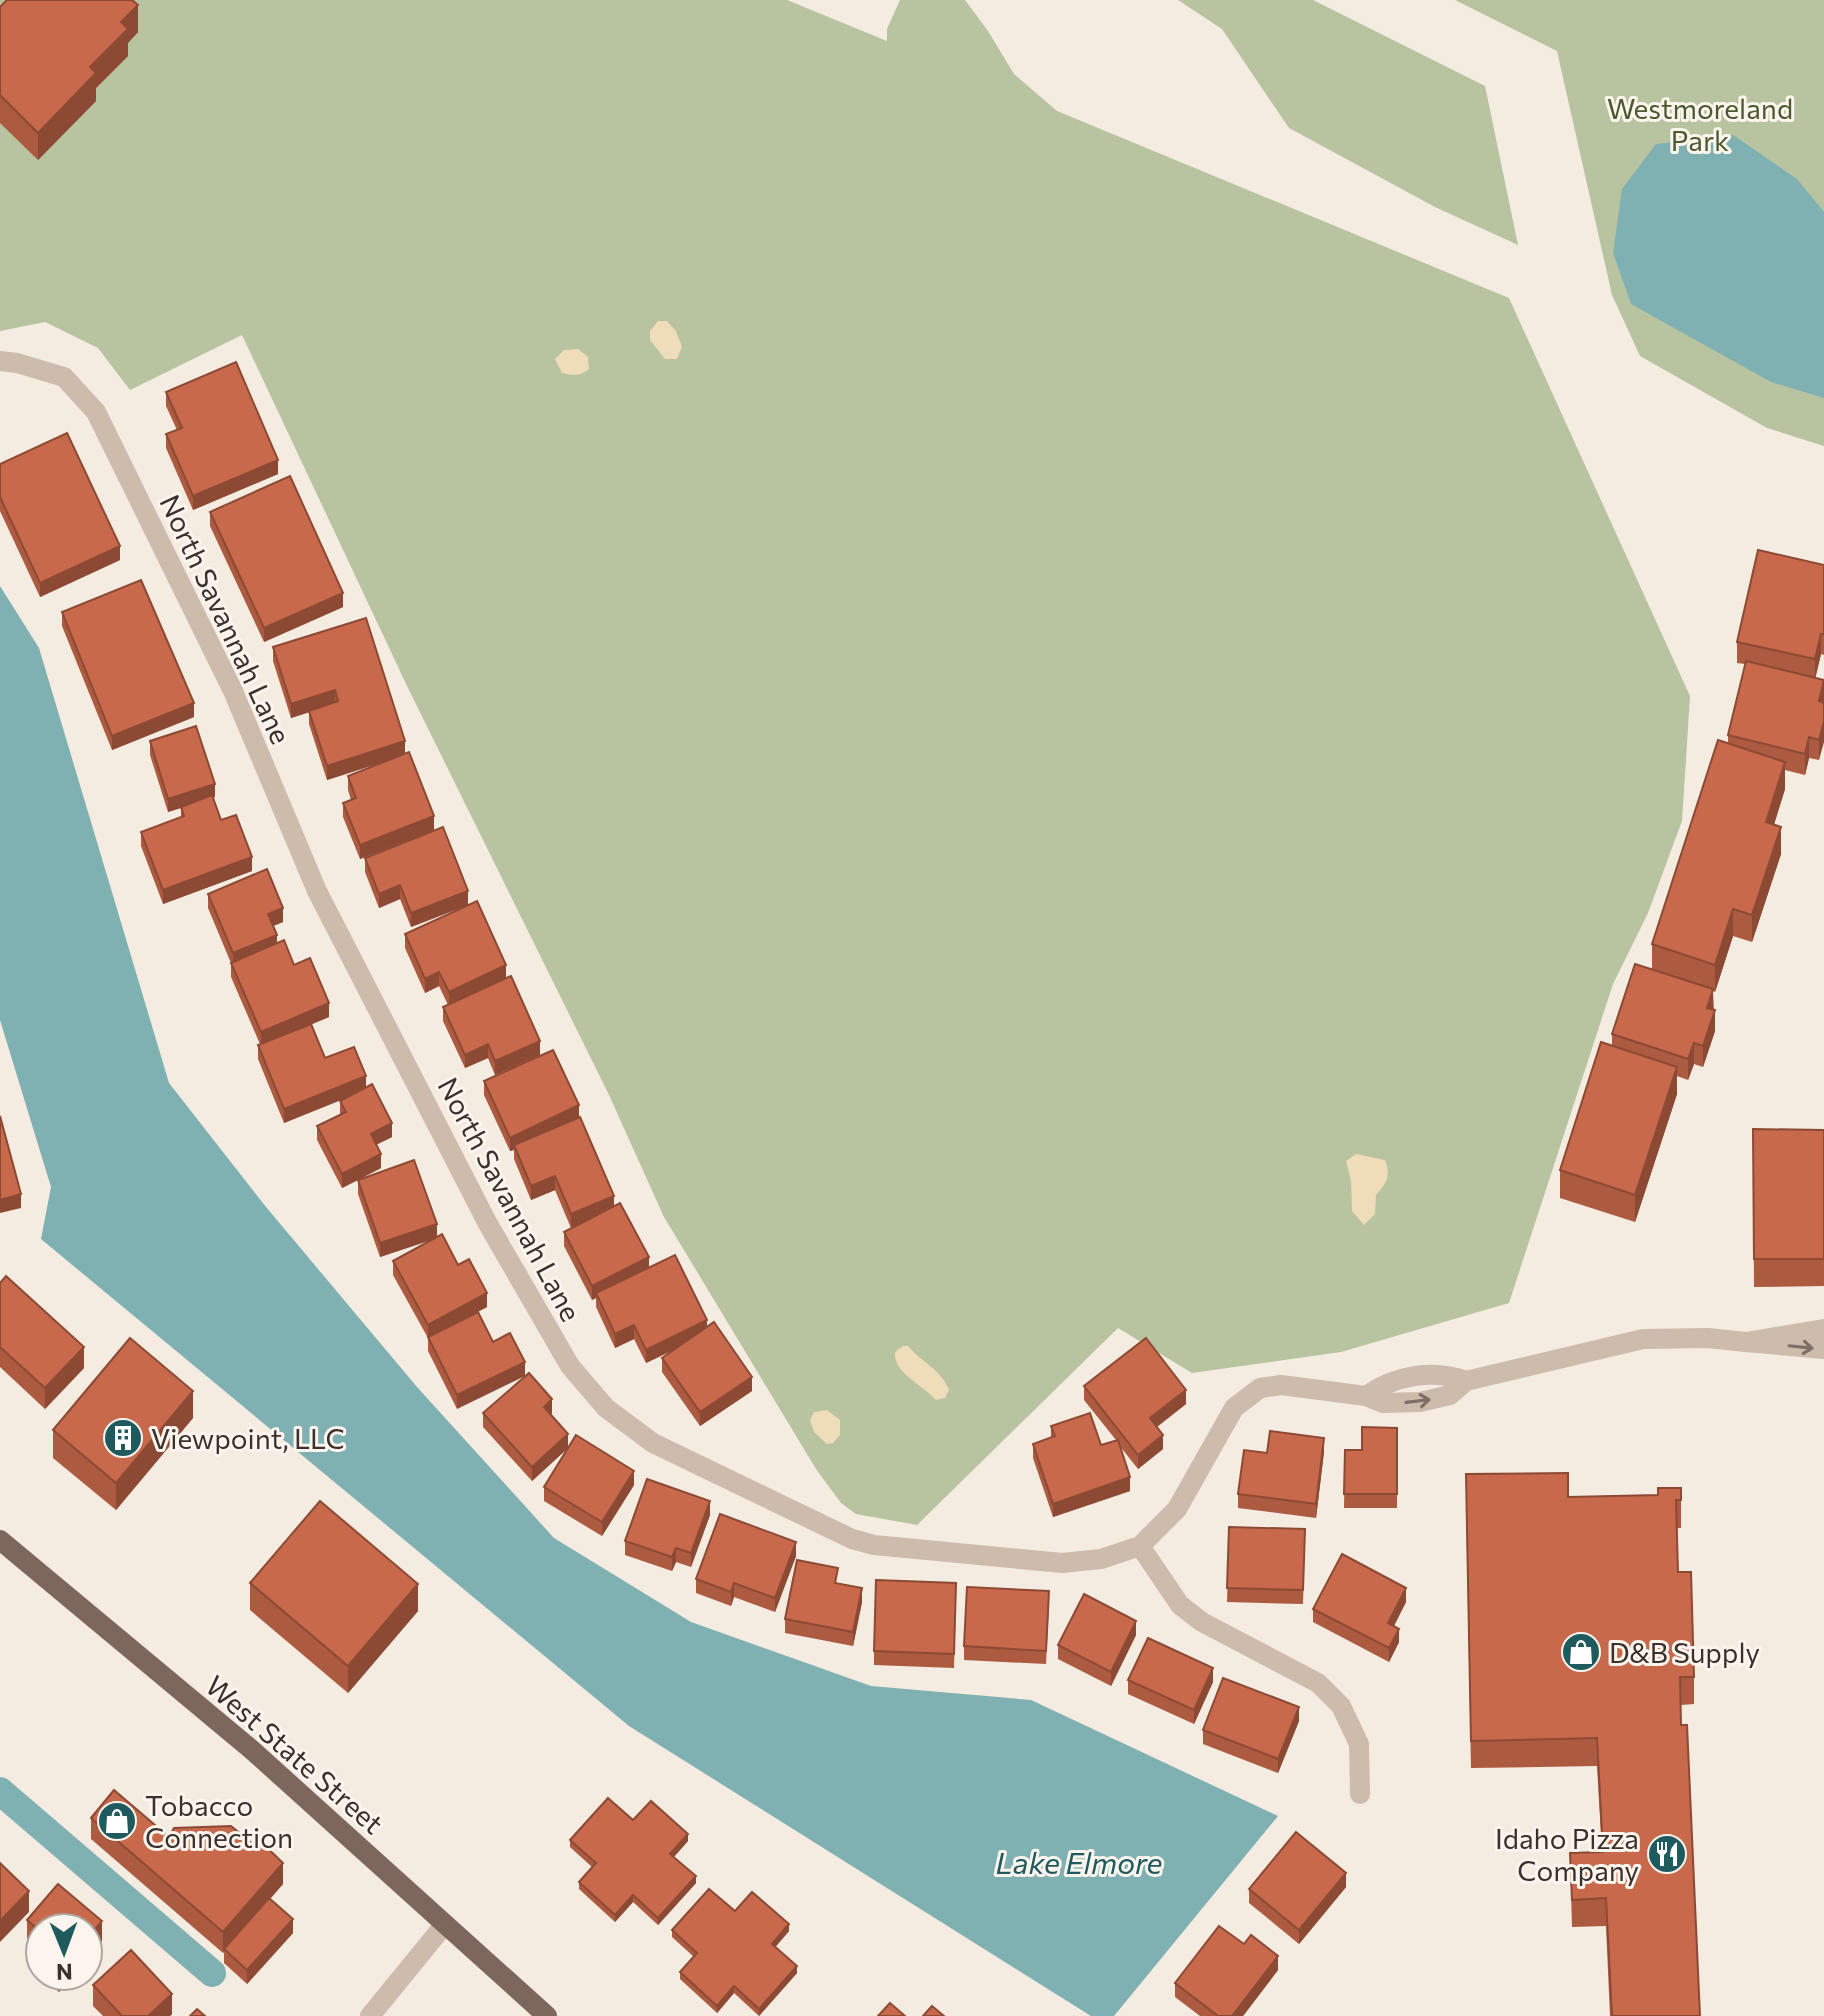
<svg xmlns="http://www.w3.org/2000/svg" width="1824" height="2016" viewBox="0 0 1824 2016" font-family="Commissioner,sans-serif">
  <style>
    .green { fill: #b8c4a0 }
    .sand { fill: #efdcb8 }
    .water { fill: #7fb0b2 }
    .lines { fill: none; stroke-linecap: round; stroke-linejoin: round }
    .canal { stroke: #7fb0b2; stroke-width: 28 }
    .minor { stroke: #cdbbac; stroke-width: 20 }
    .primary { stroke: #7d675c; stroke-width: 20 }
    .wall { fill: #ac5a40 }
    .shaded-wall { fill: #8c4a34 }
    .building { fill: #c8694b; stroke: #8c4a34; stroke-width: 2 }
    .oneway { stroke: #7d6f65 }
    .labels { text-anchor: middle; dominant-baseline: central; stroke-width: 6; stroke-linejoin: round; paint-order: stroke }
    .park-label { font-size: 28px; fill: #4a5a2e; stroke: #fbf5ee }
    .street-label { font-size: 28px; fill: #3b302b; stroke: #fbf5ee }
    .poi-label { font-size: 28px; fill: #3b302b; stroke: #fbf5ee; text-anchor: start }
    .water-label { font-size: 30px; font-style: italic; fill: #1f5a5e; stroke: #fbf5ee }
  </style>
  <rect width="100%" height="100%" fill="#f4ebe1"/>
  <!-- green -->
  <g class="green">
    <polygon points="0,0 787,0 887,41 887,29 900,0 965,0 988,31 1014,74 1057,111 1509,298 1690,696 1682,821 1648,913 1613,984 1509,1303 1341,1352 1192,1373 1118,1328 917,1525 856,1514 841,1503 816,1469 664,1217 609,1095 408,688 242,335 130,390 98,348 45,322 0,331"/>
    <polygon points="1178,0 1313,0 1485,86 1518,245 1435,207 1289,128 1222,29"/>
    <polygon points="1455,0 1824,0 1824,446 1767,428 1640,356 1612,295 1557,51"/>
  </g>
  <!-- sand -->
  <g class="sand">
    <polygon points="658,321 667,321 676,331 682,347 677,359 665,359 650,340 650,331"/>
    <path d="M 578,349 L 588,357 L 589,369 C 580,376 574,376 562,373 L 555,359 L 564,350 Z"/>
    <path d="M 1356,1154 L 1385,1160 C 1391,1176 1387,1183 1376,1195 L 1375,1214 L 1364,1225 L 1352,1211 L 1351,1181 L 1346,1161 Z"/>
    <path d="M 903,1346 L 908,1346 C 922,1363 940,1368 949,1390 L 945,1398 L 936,1400 C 923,1385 893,1373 895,1352 Z"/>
    <polygon points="827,1410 840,1420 840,1435 833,1443 827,1444 814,1432 810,1420 814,1412"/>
  </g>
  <!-- water -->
  <g class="water">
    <polygon points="1733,135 1797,179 1824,212 1824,398 1771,382 1631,304 1613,253 1622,189 1656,144"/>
    <polygon points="0,586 39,648 169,1083 266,1207 417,1387 554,1538 691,1622 871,1686 1031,1700 1278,1816 1114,2016 1091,2016 629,1726 41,1239 51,1187 0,1020"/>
  </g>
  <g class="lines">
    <!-- canal -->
    <polyline class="canal" points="0,1791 212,1973"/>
    <!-- minor -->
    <g class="minor">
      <polyline points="0,361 17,363 64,377 96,412 233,691 317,891 488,1224 570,1366 606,1408 653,1443 852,1539 874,1545 1062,1563 1101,1559 1140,1546 1177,1509 1234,1408 1260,1388 1281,1385 1366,1396 1383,1403 1420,1402 1450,1395 1466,1381 1643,1339 1708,1338 1746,1342"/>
      <polyline points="1824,1329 1746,1342 1824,1349"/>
      <path d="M 1366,1396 C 1395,1375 1433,1369 1466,1381"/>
      <polyline points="1140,1546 1180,1605 1202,1622 1318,1683 1341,1706 1359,1744 1360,1794"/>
      <polyline points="370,2016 445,1924"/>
    </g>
    <!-- primary -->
    <polyline class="primary" points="0,1540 252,1750 547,2016"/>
  </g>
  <!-- wall -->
  <g class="wall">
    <polygon points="0,7 138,32 128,43 128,56 96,88 96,101 38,160 0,123"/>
    <polygon points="166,392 278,474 193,510 166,448 166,434 177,430 166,406"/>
    <polygon points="0,464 120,560 40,597 0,511"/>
    <polygon points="210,512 343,607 264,642 210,526"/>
    <polygon points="1824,565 1824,655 1821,654 1815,678 1824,680 1819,760 1809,758 1805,775 1785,770 1785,789 1774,825 1781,854 1752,942 1733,936 1715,992 1713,991 1715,1031 1703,1067 1694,1064 1688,1080 1677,1076 1677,1094 1635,1222 1560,1198 1560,1170 1612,1045 1612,1034 1652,969 1652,944 1728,744 1728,735 1745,664 1737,663 1737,642"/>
    <polygon points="62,612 194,717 112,750 62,626"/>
    <polygon points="366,618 405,753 434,830 360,859 343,817 343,803 351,800 348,790 348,776 383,762 327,780 309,724 309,712 291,718 273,661 273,647"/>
    <polygon points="150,741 215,797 213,798 221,820 252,871 163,904 141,846 141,832 181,817 181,808 168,812 150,755"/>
    <polygon points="365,858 468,905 411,927 400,899 379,908 365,872"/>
    <polygon points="208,894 283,922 273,926 277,943 294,965 329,1017 311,1024 325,1058 366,1087 392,1137 376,1145 381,1168 360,1179 437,1237 458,1265 487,1307 456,1323 478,1312 457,1409 428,1351 428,1338 393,1275 393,1261 434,1239 380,1257 358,1194 358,1180 342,1188 317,1140 317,1126 340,1115 340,1101 343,1099 284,1123 258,1059 258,1045 260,1044 231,977 231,963 208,908"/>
    <polygon points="405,934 506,978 540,1055 495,1075 488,1058 465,1068 443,1021 443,1007 448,1005 439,986 425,993 405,948"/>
    <polygon points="484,1081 579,1117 614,1206 649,1267 707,1327 752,1391 700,1426 662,1372 662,1358 673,1350 646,1363 634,1339 615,1348 596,1307 596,1298 592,1300 564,1246 564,1232 571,1228 555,1190 531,1200 514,1159 514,1150 510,1151 484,1095"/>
    <polygon points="1753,1129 1824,1130 1824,1286 1754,1287"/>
    <polygon points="0,1283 84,1368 45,1409 0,1367"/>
    <polygon points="1084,1386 1186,1404 1157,1427 1163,1449 1138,1469 1119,1445 1130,1491 1053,1517 1033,1458 1033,1444 1051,1437 1051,1426 1101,1445 1116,1440 1084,1400"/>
    <polygon points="483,1413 552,1413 551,1414 568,1448 634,1485 602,1536 544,1501 544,1487 568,1448 532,1481 483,1427"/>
    <polygon points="193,1418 116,1510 53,1458 53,1430"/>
    <polygon points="1397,1428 1397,1508 1344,1508 1345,1450 1362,1450"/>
    <polygon points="1324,1452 1316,1518 1238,1508 1238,1494"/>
    <polygon points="1681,1488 1681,1528 1677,1528 1678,1572 1694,1677 1694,1704 1681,1705 1681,1725 1700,2016 1610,2016 1606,1926 1572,1927 1570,1853 1602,1852 1597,1766 1471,1768 1466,1502 1568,1497 1658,1495"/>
    <polygon points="710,1515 691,1567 676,1562 672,1571 625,1555 625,1541"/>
    <polygon points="1229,1527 1305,1529 1303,1604 1227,1602"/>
    <polygon points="796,1556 775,1612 734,1597 731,1606 696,1593 696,1579"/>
    <polygon points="250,1583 418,1611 348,1693 250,1610"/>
    <polygon points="837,1583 862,1602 853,1646 785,1633 785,1619"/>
    <polygon points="956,1596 954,1668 874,1665 874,1651"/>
    <polygon points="1406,1602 1394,1626 1399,1642 1389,1662 1313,1622 1313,1609"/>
    <polygon points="1049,1605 1046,1664 964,1660 964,1646"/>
    <polygon points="1136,1635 1111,1686 1058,1659 1058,1645"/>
    <polygon points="1128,1680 1213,1682 1194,1724 1128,1694"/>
    <polygon points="1299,1721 1278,1773 1203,1744 1203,1730"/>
    <polygon points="91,1818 169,1837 283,1884 270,1899 293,1933 247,1984 224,1963 224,1952 223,1953 91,1839"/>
    <polygon points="633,1820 688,1841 674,1857 696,1883 658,1925 633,1902 615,1922 579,1889 579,1882 592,1867 570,1847 570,1840"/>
    <polygon points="1346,1887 1299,1944 1249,1903 1249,1889"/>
    <polygon points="735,1911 789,1931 775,1947 797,1973 759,2016 734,1993 717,2013 680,1979 680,1972 694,1957 672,1937 672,1930"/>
    <polygon points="27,1920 102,1941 40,1928 40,1952 27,1941"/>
    <polygon points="40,1953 40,1976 72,1976 59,1992 39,1975 39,1954"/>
    <polygon points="1278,1970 1243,2016 1200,2016 1175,1997 1175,1983"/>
    <polygon points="93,1985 172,2014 170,2016 103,2016 93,2006"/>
  </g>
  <!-- shaded-wall -->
  <g class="shaded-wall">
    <polygon points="138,5 138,32 128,43 128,56 96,88 96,101 38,160 38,133 90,67 121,22"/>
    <polygon points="278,460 278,474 193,510 193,496"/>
    <polygon points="120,546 120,560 40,597 40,583"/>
    <polygon points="343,593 343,607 264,642 264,628"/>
    <polygon points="1821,634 1821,654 1815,680 1815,659"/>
    <polygon points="1824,680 1824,701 1819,722 1819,701"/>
    <polygon points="335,690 335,704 291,718 291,704"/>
    <polygon points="194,703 194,717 112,750 112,736"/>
    <polygon points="1824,721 1824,742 1819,760 1819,740"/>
    <polygon points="1809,737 1809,758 1805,775 1805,754"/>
    <polygon points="405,741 405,755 327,780 327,766"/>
    <polygon points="1785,762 1785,789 1766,849 1766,822"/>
    <polygon points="215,784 215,797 168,812 168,799"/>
    <polygon points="434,816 434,830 360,859 360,845"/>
    <polygon points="1781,827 1781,854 1752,942 1752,915"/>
    <polygon points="252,857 252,871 163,904 163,890"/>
    <polygon points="400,885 400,899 379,908 379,894"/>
    <polygon points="468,891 468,905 411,927 411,913"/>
    <polygon points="283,908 283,922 268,928 268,914"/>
    <polygon points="1733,909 1733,936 1715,992 1715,965"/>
    <polygon points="277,935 277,949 233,967 233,953"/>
    <polygon points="506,965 506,979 449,1006 449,992"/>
    <polygon points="439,972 439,986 425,993 425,979"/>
    <polygon points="1713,989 1713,1010 1707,1008"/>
    <polygon points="329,1003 329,1017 261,1046 261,1032"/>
    <polygon points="1715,1010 1715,1031 1703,1067 1703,1046"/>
    <polygon points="540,1041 540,1055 495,1075 495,1061"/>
    <polygon points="1694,1043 1694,1064 1688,1080 1688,1059"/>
    <polygon points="488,1044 488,1058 465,1068 465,1055"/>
    <polygon points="1677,1067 1677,1094 1635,1222 1635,1195"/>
    <polygon points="366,1076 366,1090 284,1123 284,1109"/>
    <polygon points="579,1105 579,1119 514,1145 514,1150 510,1151 510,1138"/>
    <polygon points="392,1123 392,1137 371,1147 371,1134"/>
    <polygon points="381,1154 381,1168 342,1188 342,1174"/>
    <polygon points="555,1176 555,1190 531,1200 531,1186"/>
    <polygon points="21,1194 21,1208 0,1213 0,1200"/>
    <polygon points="614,1196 614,1210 571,1228 571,1214"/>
    <polygon points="437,1224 437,1238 380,1257 380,1243"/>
    <polygon points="649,1257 649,1271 596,1293 596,1298 592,1300 592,1286"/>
    <polygon points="487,1293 487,1307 428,1338 428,1325"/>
    <polygon points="707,1320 707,1334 646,1363 646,1350"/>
    <polygon points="634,1325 634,1339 615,1348 615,1334"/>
    <polygon points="84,1347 84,1368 45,1409 45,1388"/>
    <polygon points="525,1362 525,1376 457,1409 457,1395"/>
    <polygon points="752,1377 752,1391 700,1426 700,1412"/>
    <polygon points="1186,1390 1186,1404 1150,1432 1150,1418"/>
    <polygon points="193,1391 193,1418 116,1510 116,1483"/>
    <polygon points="552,1399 552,1413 544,1421 544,1407"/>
    <polygon points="568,1434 568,1448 532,1481 532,1467"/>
    <polygon points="1163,1435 1163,1449 1138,1469 1138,1455"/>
    <polygon points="1324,1438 1324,1452 1316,1518 1316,1504"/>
    <polygon points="634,1471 634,1485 602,1536 602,1522"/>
    <polygon points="1130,1477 1130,1491 1053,1517 1053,1504"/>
    <polygon points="710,1501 710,1515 691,1567 691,1553"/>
    <polygon points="796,1542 796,1556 775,1612 775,1598"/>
    <polygon points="676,1548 676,1562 672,1571 672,1557"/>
    <polygon points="734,1583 734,1597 731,1606 731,1592"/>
    <polygon points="418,1584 418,1611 348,1693 348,1666"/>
    <polygon points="862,1588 862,1602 853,1646 853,1632"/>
    <polygon points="1406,1588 1406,1602 1388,1637 1388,1623"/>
    <polygon points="1136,1621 1136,1635 1111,1686 1111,1672"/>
    <polygon points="1399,1629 1399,1642 1389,1662 1389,1648"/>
    <polygon points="1213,1668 1213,1682 1194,1724 1194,1710"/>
    <polygon points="1299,1707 1299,1721 1278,1773 1278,1759"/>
    <polygon points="688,1834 688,1841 670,1861 670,1854"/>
    <polygon points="283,1863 283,1884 225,1950 224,1949 223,1953 223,1932"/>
    <polygon points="1346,1873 1346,1887 1299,1944 1299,1930"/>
    <polygon points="696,1876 696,1883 658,1925 658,1918"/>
    <polygon points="29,1891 29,1912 0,1942 0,1921"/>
    <polygon points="633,1895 633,1902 615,1922 615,1915"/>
    <polygon points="293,1919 293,1933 247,1984 247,1970"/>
    <polygon points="102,1921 102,1941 88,1958 88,1937"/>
    <polygon points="789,1924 789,1931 772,1951 772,1944"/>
    <polygon points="1278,1956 1278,1970 1243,2016 1232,2016"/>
    <polygon points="797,1966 797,1973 759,2016 759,2009"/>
    <polygon points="59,1976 72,1976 59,1992"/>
    <polygon points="734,1986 734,1993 717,2013 717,2006"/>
    <polygon points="172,1994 172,2014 170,2016 148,2016"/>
  </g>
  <!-- building -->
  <g class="building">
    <polygon points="7,0 132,0 138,5 121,22 128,29 90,67 96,73 38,133 0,95 0,7"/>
    <polygon points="236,362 278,460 193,496 166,434 182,428 166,392"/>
    <polygon points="67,433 120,546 40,583 0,497 0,464"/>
    <polygon points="290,476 343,593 264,628 210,512"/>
    <polygon points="1758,550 1824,565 1824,634 1821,634 1815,659 1737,642"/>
    <polygon points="141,580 194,703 112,736 62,612"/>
    <polygon points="366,618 405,741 327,766 309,711 338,701 335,690 291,704 273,647"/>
    <polygon points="1746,661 1824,680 1819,701 1824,703 1824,721 1819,740 1809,737 1805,754 1728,735"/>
    <polygon points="196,726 215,784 168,799 150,741"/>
    <polygon points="1718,740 1785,762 1766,822 1781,827 1752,915 1733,909 1715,965 1652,944"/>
    <polygon points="409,752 434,816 360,845 343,803 356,798 348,776"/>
    <polygon points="212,795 221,820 236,815 252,857 163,890 141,832 184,816 181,807"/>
    <polygon points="443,827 468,891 411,913 400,885 379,894 365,858"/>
    <polygon points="267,869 283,908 268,914 277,935 233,953 208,894"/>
    <polygon points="477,901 506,965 449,992 439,972 425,979 405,934"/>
    <polygon points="284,940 294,965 310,958 329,1003 261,1032 231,963"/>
    <polygon points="1635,964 1713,989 1707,1008 1715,1010 1703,1046 1694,1043 1688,1059 1612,1034"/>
    <polygon points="511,976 540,1041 495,1061 488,1044 465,1055 443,1007"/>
    <polygon points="311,1024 325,1058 354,1047 366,1076 284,1109 258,1045"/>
    <polygon points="1601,1042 1677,1067 1635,1195 1560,1170"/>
    <polygon points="553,1050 579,1105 510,1138 484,1081"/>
    <polygon points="372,1084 392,1123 371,1134 381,1154 342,1174 317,1126 346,1112 340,1101"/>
    <polygon points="0,1116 21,1194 0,1200"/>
    <polygon points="580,1117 614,1196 571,1214 555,1176 531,1186 514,1145"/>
    <polygon points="1753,1129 1824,1130 1824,1259 1754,1259"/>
    <polygon points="414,1160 437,1224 380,1243 358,1180"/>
    <polygon points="620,1203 649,1257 592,1286 564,1232"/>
    <polygon points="442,1234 458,1265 469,1259 487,1293 428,1325 393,1261"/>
    <polygon points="675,1255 707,1320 646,1350 634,1325 615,1334 596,1293"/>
    <polygon points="6,1276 84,1347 45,1388 0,1347 0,1283"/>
    <polygon points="478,1312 493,1342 510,1333 525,1362 457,1395 428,1337"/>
    <polygon points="714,1322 752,1377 700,1412 662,1358"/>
    <polygon points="130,1338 193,1391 116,1483 53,1430"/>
    <polygon points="1146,1338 1186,1390 1150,1418 1163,1435 1138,1455 1084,1386"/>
    <polygon points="529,1373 552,1399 544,1407 568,1434 532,1467 483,1413"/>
    <polygon points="1090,1413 1101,1445 1118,1440 1130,1477 1053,1504 1033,1444 1055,1436 1051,1426"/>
    <polygon points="1362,1427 1397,1428 1397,1494 1344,1494 1345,1450 1362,1450"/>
    <polygon points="1270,1431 1324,1438 1316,1504 1238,1494 1244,1450 1267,1453"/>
    <polygon points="576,1435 634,1471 602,1522 544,1487"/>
    <polygon points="1568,1473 1568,1497 1658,1495 1658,1488 1681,1488 1681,1500 1676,1500 1678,1572 1691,1572 1694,1677 1680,1677 1681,1725 1687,1725 1700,2016 1612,2016 1606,1898 1572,1900 1570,1853 1603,1852 1597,1738 1471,1741 1466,1474"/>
    <polygon points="647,1479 710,1501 691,1553 676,1548 672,1557 625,1541"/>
    <polygon points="320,1501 418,1584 348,1666 250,1583"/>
    <polygon points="720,1514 796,1542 775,1598 734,1583 731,1592 696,1579"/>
    <polygon points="1229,1527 1305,1529 1303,1590 1227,1588"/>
    <polygon points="1342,1554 1406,1588 1388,1623 1399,1629 1389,1648 1313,1609"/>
    <polygon points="797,1560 838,1568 835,1583 862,1588 853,1632 785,1619"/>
    <polygon points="876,1580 956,1583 954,1654 874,1651"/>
    <polygon points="967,1587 1049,1591 1046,1651 964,1646"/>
    <polygon points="1084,1594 1136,1621 1111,1672 1058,1645"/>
    <polygon points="1148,1638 1213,1668 1194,1710 1128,1680"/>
    <polygon points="1223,1678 1299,1707 1278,1759 1203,1730"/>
    <polygon points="114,1790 169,1837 174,1828 231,1826 253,1844 258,1839 283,1863 223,1932 91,1818"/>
    <polygon points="608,1798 633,1820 651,1801 688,1834 670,1854 696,1876 658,1918 633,1895 615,1915 579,1882 596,1863 570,1840"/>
    <polygon points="1296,1832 1346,1873 1299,1930 1249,1889"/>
    <polygon points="0,1863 29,1891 0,1921"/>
    <polygon points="58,1884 102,1921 88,1937 88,1928 40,1928 40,1931 27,1920"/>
    <polygon points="709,1889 735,1911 752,1892 789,1924 772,1944 797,1966 759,2009 734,1986 717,2006 680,1972 697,1953 672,1930"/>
    <polygon points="269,1898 293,1919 247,1970 224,1949"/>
    <polygon points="1219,1926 1244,1944 1251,1935 1278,1956 1232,2016 1218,2016 1175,1983"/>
    <polygon points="131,1950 172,1994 148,2016 122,2016 93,1985"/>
    <polygon points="890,2003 905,2016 878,2016"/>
    <polygon points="932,2006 944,2016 923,2016"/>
    <polygon points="197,2009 205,2016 190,2016"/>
  </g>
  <!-- one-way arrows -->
  <defs><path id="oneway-shaft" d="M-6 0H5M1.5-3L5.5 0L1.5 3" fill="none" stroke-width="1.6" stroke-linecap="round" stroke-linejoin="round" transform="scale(2)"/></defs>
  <g class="oneway">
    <use href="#oneway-shaft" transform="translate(1801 1347) rotate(6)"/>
    <use href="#oneway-shaft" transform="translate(1418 1401) rotate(-7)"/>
  </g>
  <!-- icons -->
  <defs>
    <g id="building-disc" transform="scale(2)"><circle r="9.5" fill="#1f5a5e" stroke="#fbf5ee"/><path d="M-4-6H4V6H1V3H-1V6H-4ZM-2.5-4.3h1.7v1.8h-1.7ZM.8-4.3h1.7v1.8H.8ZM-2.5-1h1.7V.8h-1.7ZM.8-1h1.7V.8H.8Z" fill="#fff"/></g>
    <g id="shop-disc" transform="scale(2)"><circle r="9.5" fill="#1f5a5e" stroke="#fbf5ee"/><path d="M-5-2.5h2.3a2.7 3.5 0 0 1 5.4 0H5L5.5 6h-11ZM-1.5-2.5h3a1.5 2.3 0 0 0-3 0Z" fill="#fff"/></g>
    <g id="restaurant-disc" transform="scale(2)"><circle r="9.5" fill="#1f5a5e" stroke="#fbf5ee"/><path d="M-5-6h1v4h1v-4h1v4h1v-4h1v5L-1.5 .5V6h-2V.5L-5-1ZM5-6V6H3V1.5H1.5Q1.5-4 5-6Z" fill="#fff"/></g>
  </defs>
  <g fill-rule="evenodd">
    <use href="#building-disc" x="123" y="1438"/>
    <use href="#shop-disc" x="1581" y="1652"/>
    <use href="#shop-disc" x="117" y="1821"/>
    <use href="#restaurant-disc" x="1667" y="1854"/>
  </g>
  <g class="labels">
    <!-- park labels -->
    <g class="park-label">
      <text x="1700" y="108">Westmoreland<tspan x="1700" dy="32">Park</tspan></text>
    </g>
    <!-- street labels -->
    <g class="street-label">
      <text transform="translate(226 619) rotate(65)">North Savannah Lane</text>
      <text transform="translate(510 1199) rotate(62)">North Savannah Lane</text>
      <text transform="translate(295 1754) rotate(41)">West State Street</text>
    </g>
    <!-- poi labels -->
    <g class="poi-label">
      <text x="151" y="1438">Viewpoint, LLC</text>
      <text x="1609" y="1652">D&amp;B Supply</text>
      <text x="145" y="1805">Tobacco<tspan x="145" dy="32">Connection</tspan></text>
      <text x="1639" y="1838" text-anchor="end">Idaho Pizza<tspan x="1639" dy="32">Company</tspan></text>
    </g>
    <!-- water labels -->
    <g class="water-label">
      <text x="1079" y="1861">Lake Elmore</text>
    </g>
  </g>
  <!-- north arrow -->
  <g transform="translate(64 1952) rotate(179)"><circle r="38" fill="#fbf5ee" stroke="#aea6a0" stroke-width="2"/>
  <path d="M0-6L14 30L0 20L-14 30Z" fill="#1f5a5e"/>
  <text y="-12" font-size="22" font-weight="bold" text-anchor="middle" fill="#3b302b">N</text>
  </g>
</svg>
